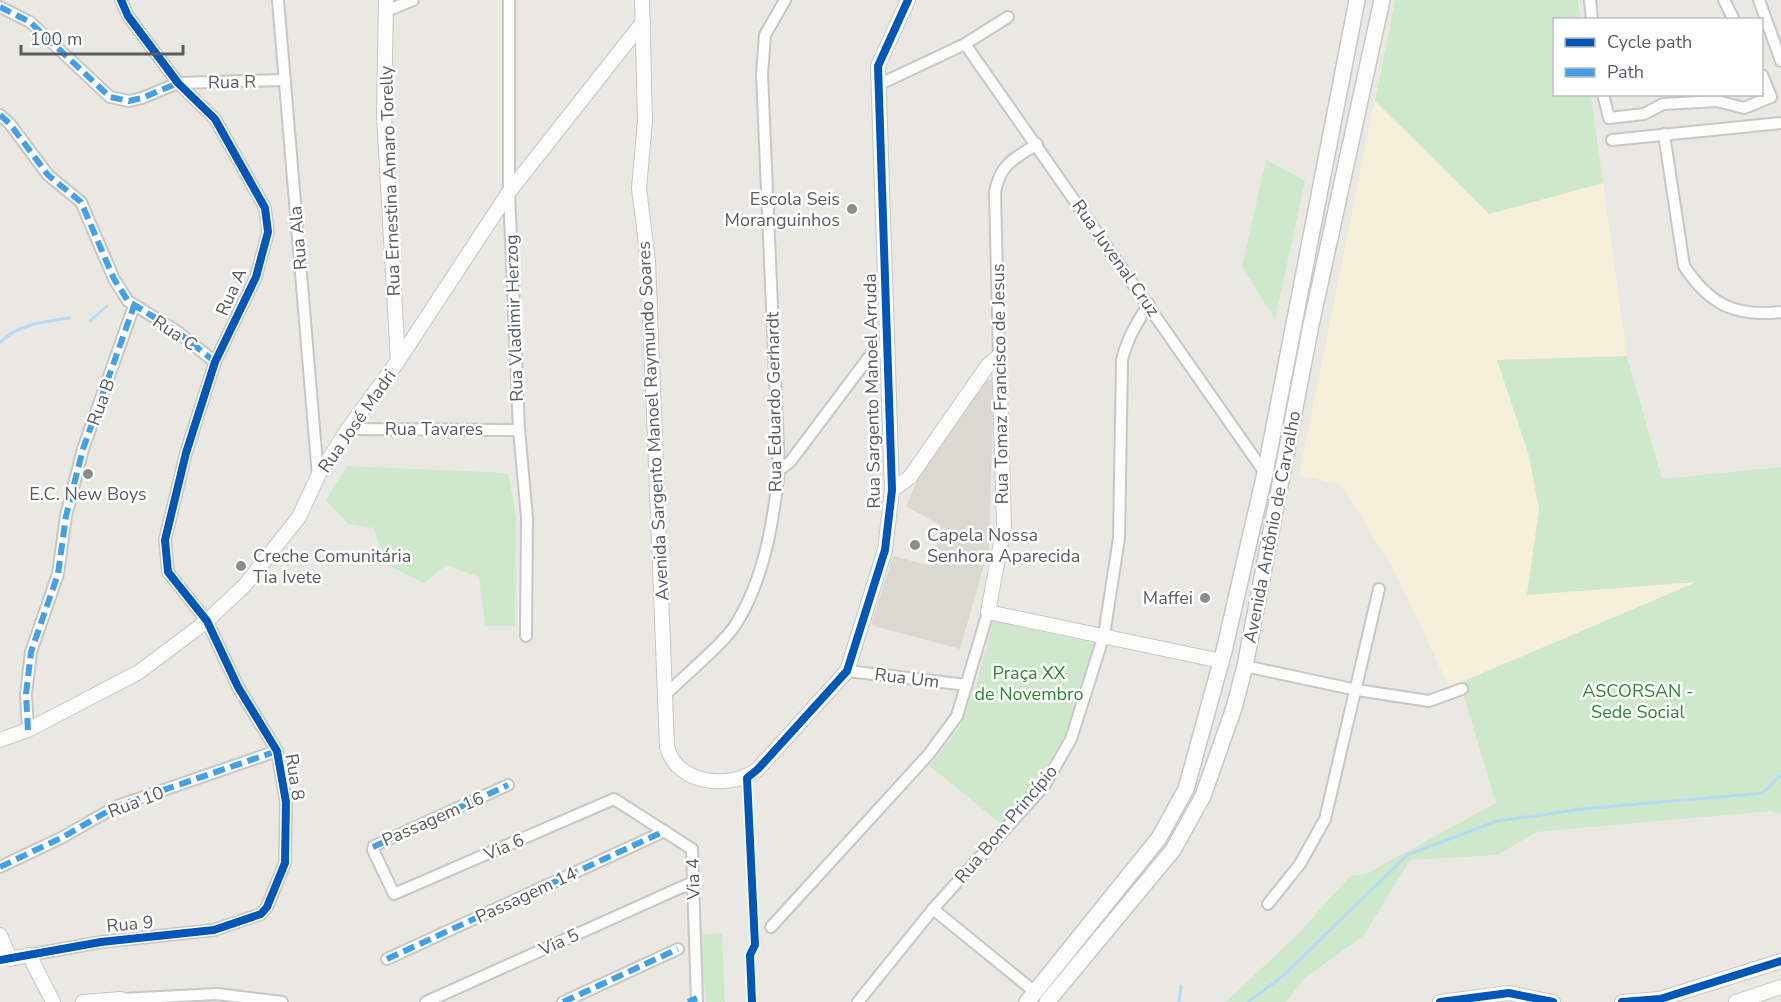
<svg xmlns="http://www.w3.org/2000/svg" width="1781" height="1002" viewBox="0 0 1781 1002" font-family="'Nunito Sans',sans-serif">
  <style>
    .commercial { fill: #f6efd9 }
    .education { fill: #dbd8d0 }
    .green { fill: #cee8cb }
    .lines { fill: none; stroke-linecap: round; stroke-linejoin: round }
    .stream { stroke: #b4daf6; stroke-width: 3 }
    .minor-casing { stroke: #c7c7c7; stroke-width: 14 }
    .tertiary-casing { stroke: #c7c7c7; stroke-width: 16 }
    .secondary-casing { stroke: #c7c7c6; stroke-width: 18 }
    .minor { stroke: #fcfcfb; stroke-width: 10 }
    .tertiary { stroke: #fcfcfb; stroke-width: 14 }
    .secondary { stroke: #fcfcfb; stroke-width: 15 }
    .quiet { stroke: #42a1e6; stroke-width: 6; stroke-dasharray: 12 6; stroke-linecap: butt }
    .cycleway-casing { stroke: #fff; stroke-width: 11 }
    .cycleway { stroke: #0057b8; stroke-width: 8 }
    .poi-dot { fill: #8b8e8f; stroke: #fff; stroke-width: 2 }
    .labels { text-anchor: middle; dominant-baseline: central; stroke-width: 5; stroke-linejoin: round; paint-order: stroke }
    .street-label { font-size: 18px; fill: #585d62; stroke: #fff }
    .poi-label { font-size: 18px; fill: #585d62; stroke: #fff; text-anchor: end }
    .park-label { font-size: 18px; fill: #2c8730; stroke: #fff }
  </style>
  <rect width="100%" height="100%" fill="#eae8e2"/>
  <!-- commercial -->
  <polygon class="commercial" points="1395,0 1578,0 1580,19 1554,20 1554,94 1591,95 1627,356 1662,479 1699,581 1449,687 1396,574 1342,485 1299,475"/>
  <!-- education -->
  <polygon class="education" points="986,380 994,380 989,547 960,649 871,625 893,556 931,566 941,526 906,506 917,481"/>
  <!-- green -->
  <g class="green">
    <polygon points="1395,0 1578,0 1580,19 1554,20 1554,94 1591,95 1603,183 1489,214 1375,101"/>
    <polygon points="1266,160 1305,181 1275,319 1242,267"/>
    <polygon points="1627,356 1662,479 1781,467 1781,814 1771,811 1536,832 1498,855 1410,860 1364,935 1305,978 1286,1002 1226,1002 1299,933 1350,876 1366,874 1496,803 1460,683 1697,582 1527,595 1539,509 1529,456 1497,360"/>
    <polygon points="347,466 508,473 516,516 515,626 485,626 479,577 446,565 424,583 384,563 374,528 348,524 326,500"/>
    <polygon points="993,621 1094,643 1065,735 1032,790 1001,824 930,766 959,728 976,686"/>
    <polygon points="722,933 725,1002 706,1002 699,935"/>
  </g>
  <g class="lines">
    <!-- stream -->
    <g class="stream">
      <polyline points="90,321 107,306"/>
      <path d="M 0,343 C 14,325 47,321 69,318"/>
      <polyline points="1179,1002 1181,986"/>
      <polyline points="1248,1002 1283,976 1407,855 1497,821 1582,809 1763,793 1781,775"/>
    </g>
    <!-- minor casing -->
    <g class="minor-casing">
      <g id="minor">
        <polyline points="278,0 318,476"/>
        <polyline points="509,0 509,192 519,430 527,517 526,636"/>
        <polyline points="1590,0 1592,20"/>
        <polyline points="1724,0 1734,20"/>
        <polyline points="1759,0 1781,61"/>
        <polyline points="0,7 30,22 110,97 129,101 142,98 178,83 285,80"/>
        <polyline points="386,11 413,0"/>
        <polyline points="965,44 1265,473"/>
        <polyline points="878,85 965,44 1008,17"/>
        <polyline points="1603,94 1609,118 1644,114 1663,104 1717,101 1744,108 1771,97 1762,75"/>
        <polyline points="0,115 10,124 48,175 81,202 114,279 128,301 178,332 215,362"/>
        <path d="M 1664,134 L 1684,266 C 1710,305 1735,317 1781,312"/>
        <polyline points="1612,140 1781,123"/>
        <path d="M 999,356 L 995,192 C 1000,164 1014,159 1037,144"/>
        <polyline points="348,429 519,430"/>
        <polyline points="779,470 790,462 869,357 887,350"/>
        <polyline points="1245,666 1357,690 1429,701 1462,689"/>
        <polyline points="847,671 967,685"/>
        <path d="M 665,695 C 683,677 721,646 734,627 C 764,581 773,524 779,470 L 762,74 L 765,35 L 785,0"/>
        <polyline points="28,730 26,694 31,652 58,574 66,516 83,449 134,306"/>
        <polyline points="508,785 374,846 373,850 394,894 614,799 692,849 697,1002"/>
        <polyline points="0,867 63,837 117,806 277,751"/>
        <polyline points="1268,904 1300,864 1325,819 1379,589"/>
        <polyline points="933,909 1035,992"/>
        <polyline points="771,927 929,754 957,716 988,612"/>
        <polyline points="29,955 101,942 214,930 261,914 267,907 285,863 286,802 277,751 238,687 207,621 168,572 165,540 186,453 215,362 256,277 268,232 265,208 215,119 178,83 128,16 121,0"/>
        <polyline points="387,959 665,831"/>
        <polyline points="121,999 217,994 282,1002"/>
        <polyline points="426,1002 693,882"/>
        <polyline points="563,1002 678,949"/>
        <path d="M 858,1002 L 933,909 L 1044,786 L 1071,739 L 1104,635 L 1119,538 L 1122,360 C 1127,339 1137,322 1149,304"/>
      </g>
    </g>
    <!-- tertiary casing -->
    <g class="tertiary-casing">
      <g id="tertiary">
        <polyline points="386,0 384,116 398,361"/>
        <path d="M 642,0 L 645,121 L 639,188 L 648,261 L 667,747 C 677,785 731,790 758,769 L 847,671 L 885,550 L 892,490 L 878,66 L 908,0"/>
        <polyline points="999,356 1004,526 988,612 1221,661"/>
        <polyline points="892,490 910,477 988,365 999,356"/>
        <polyline points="0,740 28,730 139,672 207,621 245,585 299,517 318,476 348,429 398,361 509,192 643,22"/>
        <polyline points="0,935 10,959 29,955 53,1002"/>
        <polyline points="83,1002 121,999 121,1002"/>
        <polyline points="1440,1002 1509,993 1553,1002"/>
        <polyline points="1622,1002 1660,999 1781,961"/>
        <polyline points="1736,1002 1781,987"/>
      </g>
    </g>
    <!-- secondary casing -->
    <g class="secondary-casing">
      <g id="secondary">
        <polyline points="1027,1002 1159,838 1186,789 1224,651 1265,473 1357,0"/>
        <polyline points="1047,1002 1173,850 1203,796 1234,708 1245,666 1311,325 1382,0"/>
      </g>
    </g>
    <!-- minor -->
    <use href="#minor" class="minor"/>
    <!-- tertiary -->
    <use href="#tertiary" class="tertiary"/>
    <!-- secondary -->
    <use href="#secondary" class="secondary"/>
    <!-- quiet -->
    <g class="quiet">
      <polyline points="0,7 30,22 110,97 129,101 142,98 178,83"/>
      <polyline points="0,115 10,124 48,175 81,202 114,279 128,301 178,332 215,362"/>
      <polyline points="28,730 26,694 31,652 58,574 66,516 83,449 134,306"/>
      <polyline points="373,847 508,785"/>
      <polyline points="0,867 63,837 117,806 277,751"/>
      <polyline points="387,959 665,831"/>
      <polyline points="563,1002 678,949"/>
      <polyline points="688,1002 697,998"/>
    </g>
    <!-- cycleway casing -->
    <g class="cycleway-casing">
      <g id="cycleway">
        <polyline points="0,960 101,942 214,930 261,914 267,907 285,863 286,802 277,751 238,687 207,621 168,572 165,540 186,453 215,362 256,277 268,232 265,208 215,119 178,83 128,16 121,0"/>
        <polyline points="752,1002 750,955 755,945 747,778 758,769 847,671 885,550 892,490 878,66 908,0"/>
        <polyline points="1440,1002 1509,993 1553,1002"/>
        <polyline points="1622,1002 1660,999 1781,961"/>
      </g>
    </g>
    <!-- cycleway -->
    <use href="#cycleway" class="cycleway"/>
  </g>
  <!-- markers -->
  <g class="poi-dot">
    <circle cx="852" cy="209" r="6"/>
    <circle cx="88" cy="474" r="6"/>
    <circle cx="915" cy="545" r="6"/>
    <circle cx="241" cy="566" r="6"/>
    <circle cx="1205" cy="598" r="6"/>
  </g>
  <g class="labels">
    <!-- street labels -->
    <g class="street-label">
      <text transform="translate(232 82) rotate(-1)">Rua R</text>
      <text transform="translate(390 181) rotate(-92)">Rua Ernestina Amaro Torelly</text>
      <text transform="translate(298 238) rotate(-95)">Rua Ala</text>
      <text transform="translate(1116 258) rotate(55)">Rua Juvenal Cruz</text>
      <text transform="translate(231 292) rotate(-66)">Rua A</text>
      <text transform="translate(514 318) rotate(-92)">Rua Vladimir Herzog</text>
      <text transform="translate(175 333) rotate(34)">Rua C</text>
      <text transform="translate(1000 384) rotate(-91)">Rua Tomaz Francisco de Jesus</text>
      <text transform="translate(872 391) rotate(-91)">Rua Sargento Manoel Arruda</text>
      <text transform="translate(101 402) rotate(-70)">Rua B</text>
      <text transform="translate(774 402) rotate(-91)">Rua Eduardo Gerhardt</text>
      <text transform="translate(357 421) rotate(-55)">Rua José Madri</text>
      <text transform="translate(653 421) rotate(-93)">Avenida Sargento Manoel Raymundo Soares</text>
      <text x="434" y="429">Rua Tavares</text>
      <text transform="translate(1272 527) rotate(-79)">Avenida Antônio de Carvalho</text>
      <text transform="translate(907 678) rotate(7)">Rua Um</text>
      <text transform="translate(295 777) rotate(81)">Rua 8</text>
      <text transform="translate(136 802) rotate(-21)">Rua 10</text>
      <text transform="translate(433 819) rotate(-24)">Passagem 16</text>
      <text transform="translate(1006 824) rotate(-50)">Rua Bom Princípio</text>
      <text transform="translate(504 847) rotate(-23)">Via 6</text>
      <text transform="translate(693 879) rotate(-92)">Via 4</text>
      <text transform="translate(526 895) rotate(-25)">Passagem 14</text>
      <text transform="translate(130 924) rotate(-5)">Rua 9</text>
      <text transform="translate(559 942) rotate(-24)">Via 5</text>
    </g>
    <!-- poi labels -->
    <g class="poi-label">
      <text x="840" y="199">Escola Seis<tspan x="840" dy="21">Moranguinhos</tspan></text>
      <text x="88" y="494" text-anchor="middle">E.C. New Boys</text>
      <text x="927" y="535" text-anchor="start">Capela Nossa<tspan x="927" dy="21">Senhora Aparecida</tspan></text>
      <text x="253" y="556" text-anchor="start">Creche Comunitária<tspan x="253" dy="21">Tia Ivete</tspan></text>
      <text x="1193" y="598">Maffei</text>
    </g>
    <!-- park labels -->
    <g class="park-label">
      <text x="1029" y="673">Praça XX<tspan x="1029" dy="21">de Novembro</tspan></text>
      <text x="1638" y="691">ASCORSAN -<tspan x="1638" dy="21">Sede Social</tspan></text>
    </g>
  </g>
  <!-- legend -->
  <rect x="1553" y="18" width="210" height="78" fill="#ffffff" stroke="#bcbec0" stroke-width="1.5"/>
  <rect x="1565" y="38" width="30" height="9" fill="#0057b8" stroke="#bcbec0" stroke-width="1.5"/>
  <text x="1607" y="48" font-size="18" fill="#585d62">Cycle path</text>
  <rect x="1565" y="68" width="30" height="9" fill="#42a1e6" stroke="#bcbec0" stroke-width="1.5"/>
  <text x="1607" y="78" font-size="18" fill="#585d62">Path</text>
  <!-- scale -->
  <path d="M21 45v9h162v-9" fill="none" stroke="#585d62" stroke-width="3"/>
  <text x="30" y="45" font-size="18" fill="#585d62" stroke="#ffffff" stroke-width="4.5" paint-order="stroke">100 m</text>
</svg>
